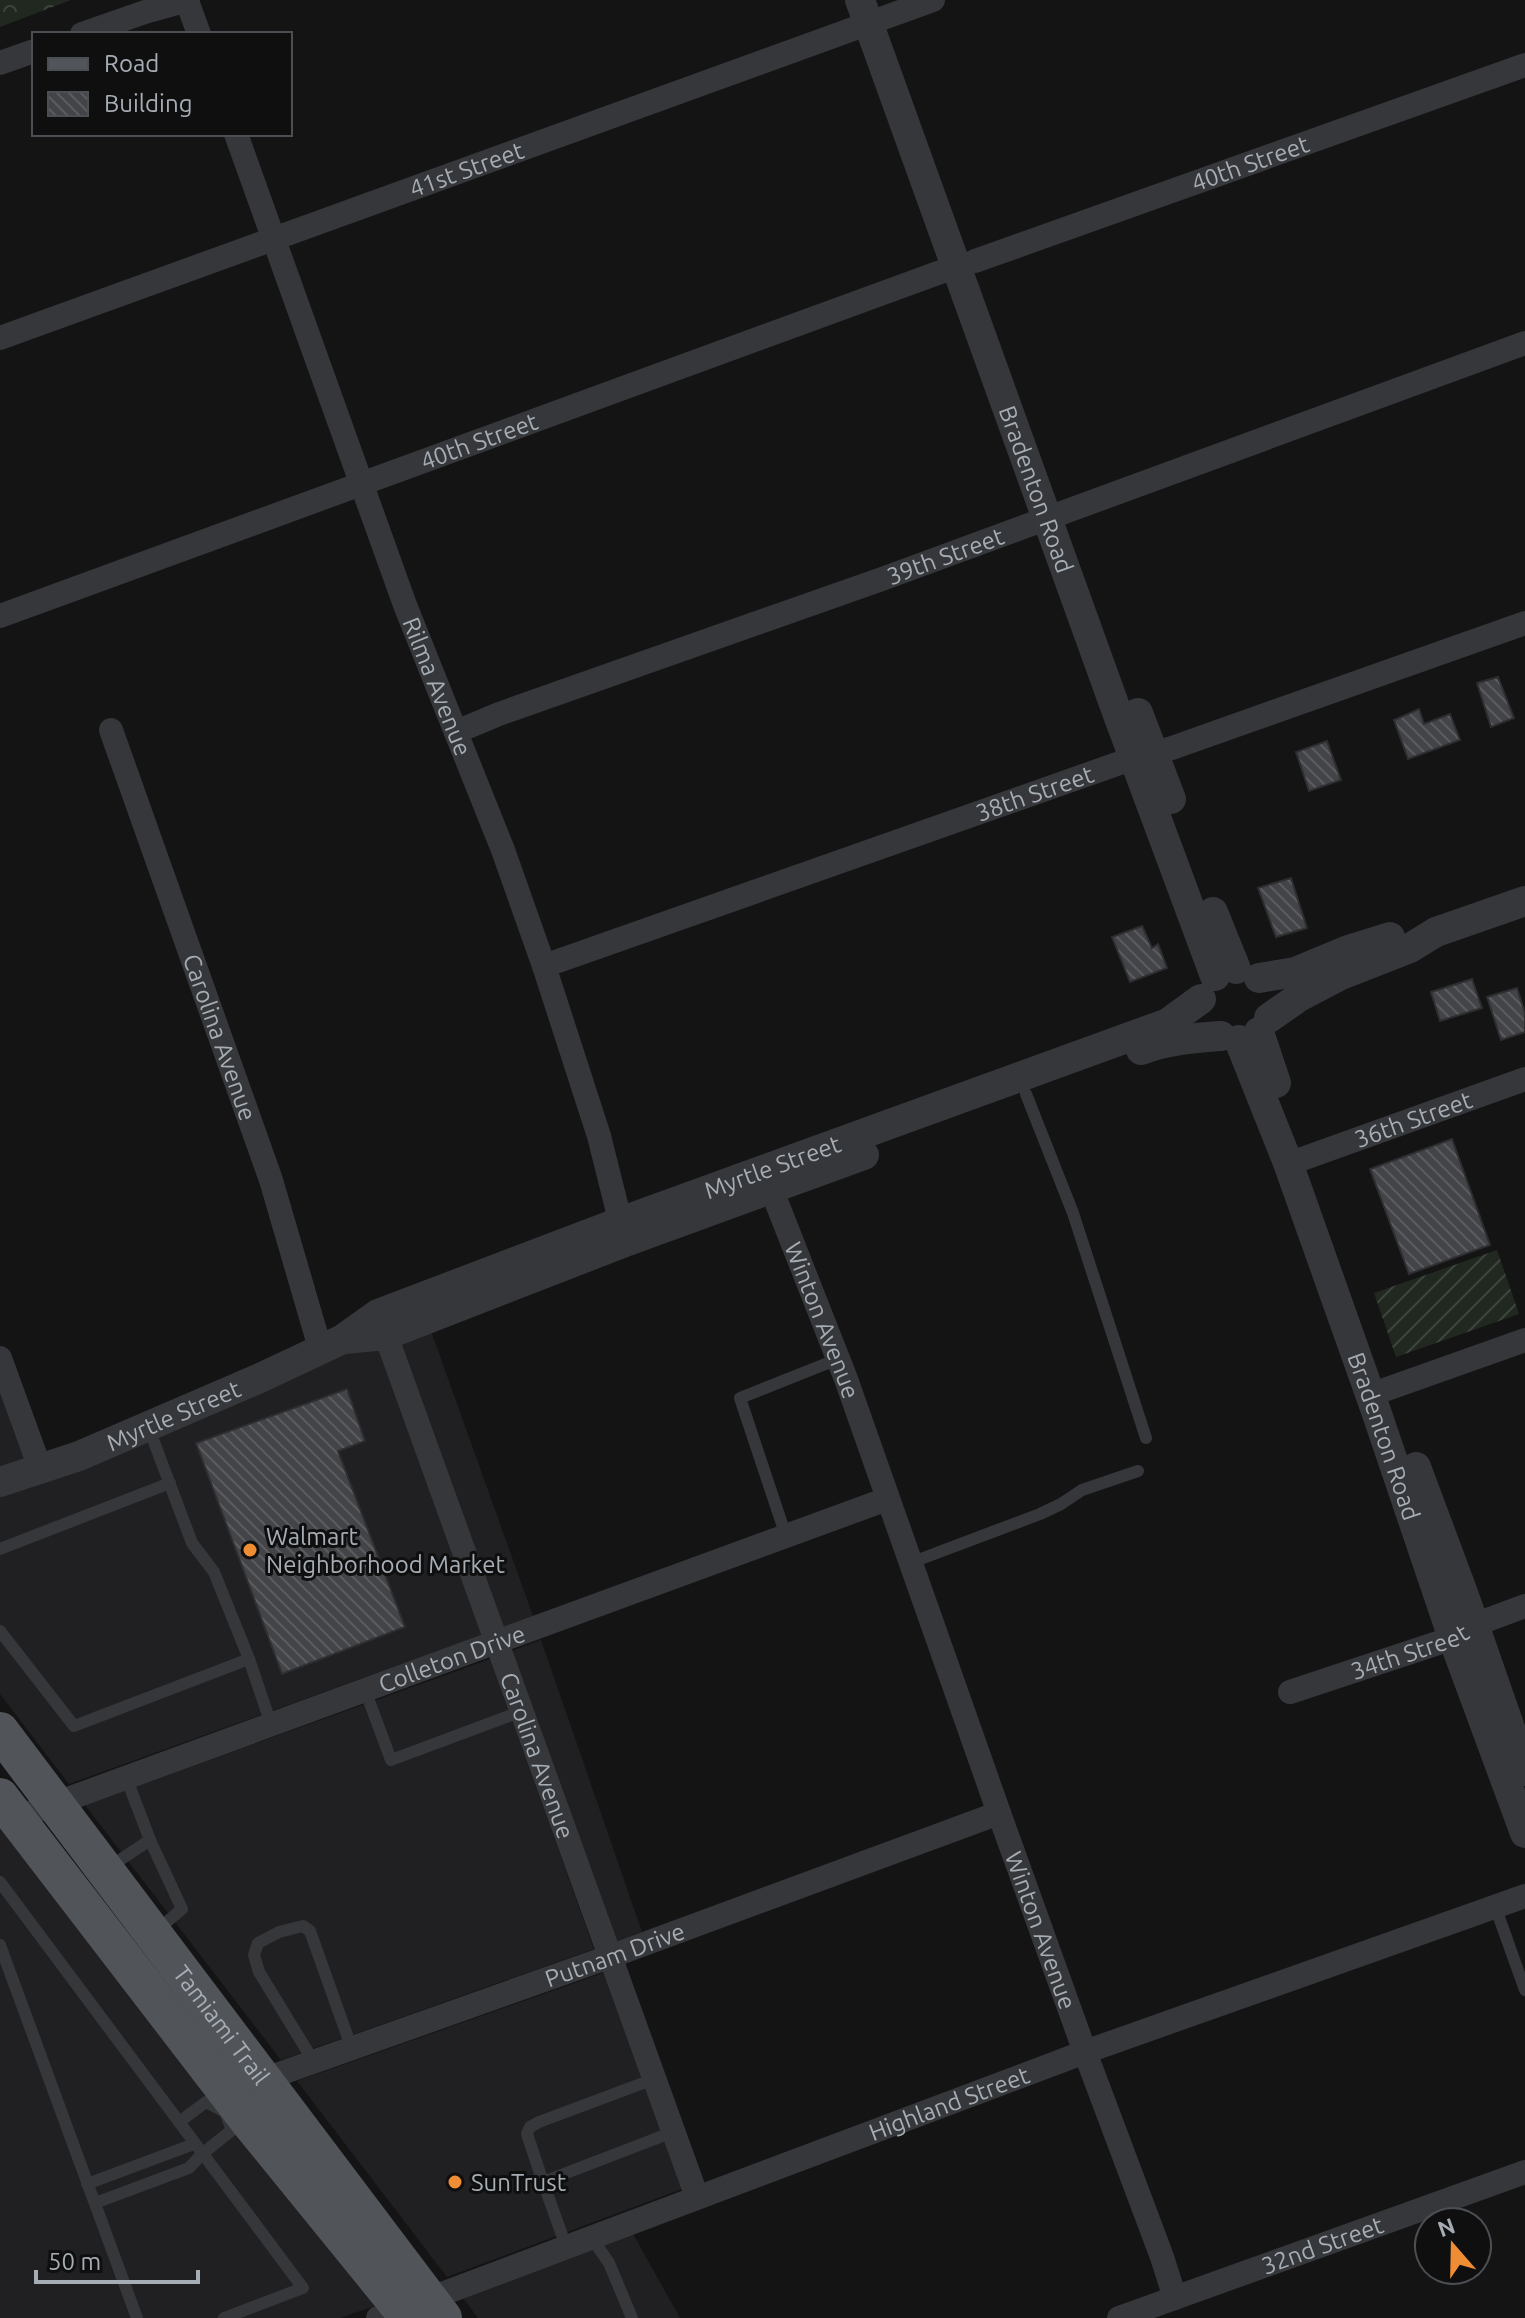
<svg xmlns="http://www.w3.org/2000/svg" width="1525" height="2318" viewBox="0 0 1525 2318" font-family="Ubuntu,sans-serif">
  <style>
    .built { fill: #202022 }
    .park { fill: url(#park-crowns) }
    .garden { fill: url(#garden-furrows) }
    .building { fill: url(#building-back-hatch); stroke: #2e2e31; stroke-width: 2 }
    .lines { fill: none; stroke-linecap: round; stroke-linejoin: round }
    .service { stroke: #35373a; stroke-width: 12 }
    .minor { stroke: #35373a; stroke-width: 24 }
    .tertiary { stroke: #35373a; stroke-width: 30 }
    .primary { stroke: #515459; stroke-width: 38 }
    .poi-dot { fill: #ee8d34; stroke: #0f0f10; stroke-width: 3 }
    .labels { text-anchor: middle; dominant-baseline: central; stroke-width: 6; stroke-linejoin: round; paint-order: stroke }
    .street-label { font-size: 24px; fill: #a6adb5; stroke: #0f0f10 }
    .poi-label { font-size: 24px; fill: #a6adb5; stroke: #0f0f10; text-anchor: start }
  </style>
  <defs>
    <pattern id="park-crowns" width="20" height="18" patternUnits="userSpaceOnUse" patternTransform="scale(2)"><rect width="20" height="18" fill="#202820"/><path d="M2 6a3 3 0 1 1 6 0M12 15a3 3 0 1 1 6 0" fill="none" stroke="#3d443e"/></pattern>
    <pattern id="garden-furrows" width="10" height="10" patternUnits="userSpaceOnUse" patternTransform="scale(2)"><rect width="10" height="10" fill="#202820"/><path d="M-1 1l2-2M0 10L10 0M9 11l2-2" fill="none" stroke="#3d443e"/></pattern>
    <pattern id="building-back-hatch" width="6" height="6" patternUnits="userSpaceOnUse" patternTransform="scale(2)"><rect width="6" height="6" fill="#434448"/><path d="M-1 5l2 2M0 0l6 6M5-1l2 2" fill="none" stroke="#5b5c60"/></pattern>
  </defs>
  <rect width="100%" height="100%" fill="#141415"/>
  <!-- built -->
  <g class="built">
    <polygon points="431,1331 533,1616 503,1628 400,1343"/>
    <polygon points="378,1348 482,1635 69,1784 0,1694 0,1496 335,1356"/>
    <polygon points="0,1391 25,1460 0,1469"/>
    <polygon points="541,1640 642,1932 615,1942 511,1651"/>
    <polygon points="490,1659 594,1949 281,2060 85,1805"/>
    <polygon points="0,1815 383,2303 340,2318 0,2318"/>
    <polygon points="603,1973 682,2189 447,2277 297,2081"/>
    <polygon points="633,2234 680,2318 478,2318 463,2298"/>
  </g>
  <!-- park -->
  <polygon class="park" points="0,0 71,0 0,27"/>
  <!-- garden -->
  <polygon class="garden" points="1497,1250 1519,1314 1396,1357 1374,1293"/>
  <!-- building -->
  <g class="building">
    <polygon points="1498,677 1514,718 1491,727 1477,683"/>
    <polygon points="1419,709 1424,724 1450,714 1460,740 1408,759 1394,720"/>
    <polygon points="1327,741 1341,780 1309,791 1296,752"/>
    <polygon points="1291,878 1307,928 1276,937 1258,888"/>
    <polygon points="1142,926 1152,948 1158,944 1167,968 1130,982 1112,937"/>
    <polygon points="1472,979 1482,1008 1440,1021 1431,992"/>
    <polygon points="1517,988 1525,1013 1525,1032 1501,1040 1487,997"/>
    <polygon points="1452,1139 1490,1245 1409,1274 1370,1169"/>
    <polygon points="347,1389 365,1441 338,1451 405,1627 282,1674 196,1443"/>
  </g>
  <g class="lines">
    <!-- service -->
    <g class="service">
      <polyline points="1026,1094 1073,1213 1146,1438"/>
      <polyline points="148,1426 192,1543 214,1572 249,1659 271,1724"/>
      <polyline points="786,1536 740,1398 838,1359"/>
      <polyline points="0,1549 170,1483"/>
      <polyline points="910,1563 1040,1514 1061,1504 1082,1490 1138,1471"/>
      <polyline points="0,1631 74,1726 249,1659"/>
      <polyline points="365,1690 391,1760 520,1712"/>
      <polyline points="126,1777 150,1840"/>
      <polyline points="108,1868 150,1840 182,1909 156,1931"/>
      <polyline points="0,1882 303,2288 224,2318"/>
      <polyline points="1495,1906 1525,1990"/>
      <polyline points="0,1945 137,2318"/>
      <polyline points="314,2062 259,1972 254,1955 258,1943 279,1932 303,1926 310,1931 352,2049"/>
      <polyline points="654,2079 539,2122 530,2127 527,2134 543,2182 673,2132"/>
      <polyline points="543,2182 566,2246"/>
      <polyline points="87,2184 194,2144"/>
      <polyline points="95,2203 189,2168 202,2154 232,2130 225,2112 206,2102 179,2122"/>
      <polyline points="591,2237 609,2263 632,2318"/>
    </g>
    <!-- minor -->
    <g class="minor">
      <polyline points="187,1 199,34"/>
      <polyline points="82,34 145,12 188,0"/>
      <polyline points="0,63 34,51"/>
      <path id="s1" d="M 236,134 L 405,605 L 503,850 L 544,966 L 599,1136 L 624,1236"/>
      <path id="s2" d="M 975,261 L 1525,65"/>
      <path id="s3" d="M 0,338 L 933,0"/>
      <path id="s4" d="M 0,616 L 957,266"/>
      <path id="s5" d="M 111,730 L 271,1180 L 320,1348"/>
      <path id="s6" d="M 456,732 L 499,714 L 882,579 L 1525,343"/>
      <path id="s7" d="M 544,966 L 1134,758 L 1172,748 L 1525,623"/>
      <path id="s8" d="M 1302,1159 L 1525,1079"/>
      <path id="s9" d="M 765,1173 L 846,1379 L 999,1813 L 1085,2052 L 1162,2257 L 1175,2298"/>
      <path id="s10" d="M 380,1319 L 697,2197"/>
      <polyline points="0,1358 40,1468"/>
      <polyline points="1387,1389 1525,1340"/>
      <path id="s11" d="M 1290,1692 L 1453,1638 L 1474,1625 L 1525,1606"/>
      <path id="s12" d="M 16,1818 L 887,1499"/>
      <path id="s13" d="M 256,2088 L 265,2079 L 609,1957 L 999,1813"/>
      <path id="s14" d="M 378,2318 L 1085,2052 L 1525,1896"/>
      <path id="s15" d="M 1119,2318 L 1525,2172"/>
    </g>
    <!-- tertiary -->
    <g class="tertiary">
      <path id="s16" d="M 860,0 L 1118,715 L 1215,976"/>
      <polyline points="1138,713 1171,799"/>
      <polyline points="1213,912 1236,969"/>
      <polyline points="1259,978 1295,972 1348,950 1390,937"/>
      <polyline points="1269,1018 1299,997 1341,975 1410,948 1436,932 1525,901"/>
      <polyline points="1259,1032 1276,1083"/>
      <path id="s17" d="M 1239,1040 L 1288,1163 L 1376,1411 L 1453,1638 L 1525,1833"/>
      <path d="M 1141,1050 C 1166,1040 1194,1038 1221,1036"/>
      <polyline points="345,1339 386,1335 625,1242 864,1155"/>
      <polyline points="1416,1467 1463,1593 1525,1771"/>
      <path id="s18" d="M 0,1482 L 79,1456 L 260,1378 L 343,1339 L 378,1314 L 620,1222 L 1168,1023 L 1201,999"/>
    </g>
    <!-- primary -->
    <g class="primary">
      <path id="s19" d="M 0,1731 L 443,2318"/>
      <polyline points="0,1797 248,2120 409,2318"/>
    </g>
  </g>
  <!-- markers -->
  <g class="poi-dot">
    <circle cx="250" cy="1550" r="8"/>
    <circle cx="455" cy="2182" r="8"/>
  </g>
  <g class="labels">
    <!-- street labels -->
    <g class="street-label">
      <text stroke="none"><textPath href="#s2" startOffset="292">40th Street</textPath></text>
      <text stroke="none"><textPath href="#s3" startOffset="496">41st Street</textPath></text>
      <text stroke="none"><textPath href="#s4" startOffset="510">40th Street</textPath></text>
      <text stroke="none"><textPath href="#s16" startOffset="520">Bradenton Road</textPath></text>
      <text stroke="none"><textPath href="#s6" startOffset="520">39th Street</textPath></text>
      <text stroke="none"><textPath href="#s1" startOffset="588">Rilma Avenue</textPath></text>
      <text stroke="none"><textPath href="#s7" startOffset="520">38th Street</textPath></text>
      <text stroke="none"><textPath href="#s5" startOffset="326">Carolina Avenue</textPath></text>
      <text stroke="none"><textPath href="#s8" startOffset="118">36th Street</textPath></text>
      <text stroke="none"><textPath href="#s18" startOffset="836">Myrtle Street</textPath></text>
      <text stroke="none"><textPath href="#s9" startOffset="158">Winton Avenue</textPath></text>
      <text stroke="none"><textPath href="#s18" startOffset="186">Myrtle Street</textPath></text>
      <text stroke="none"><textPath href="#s17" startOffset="422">Bradenton Road</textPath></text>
      <text stroke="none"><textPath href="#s11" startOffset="126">34th Street</textPath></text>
      <text stroke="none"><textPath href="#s12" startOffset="464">Colleton Drive</textPath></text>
      <text stroke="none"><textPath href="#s10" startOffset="464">Carolina Avenue</textPath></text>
      <text stroke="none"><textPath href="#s9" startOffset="806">Winton Avenue</textPath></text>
      <text stroke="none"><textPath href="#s13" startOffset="384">Putnam Drive</textPath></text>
      <text stroke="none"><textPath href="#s19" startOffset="368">Tamiami Trail</textPath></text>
      <text stroke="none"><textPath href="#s14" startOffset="610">Highland Street</textPath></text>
      <text stroke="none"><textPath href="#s15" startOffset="216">32nd Street</textPath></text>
    </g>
    <!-- poi labels -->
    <g class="poi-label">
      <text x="266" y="1536">Walmart<tspan x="266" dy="28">Neighborhood Market</tspan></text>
      <text x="471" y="2182">SunTrust</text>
    </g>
  </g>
  <!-- legend -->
  <rect x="32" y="32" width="260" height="104" fill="#0f0f10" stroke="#4b4e52" stroke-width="2"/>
  <rect x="48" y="58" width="40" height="12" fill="#515459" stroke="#4b4e52" stroke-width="2"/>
  <text x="104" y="72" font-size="24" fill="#a6adb5">Road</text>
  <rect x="48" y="92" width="40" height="24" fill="url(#building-back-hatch)" stroke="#4b4e52" stroke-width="2"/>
  <text x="104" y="112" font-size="24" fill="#a6adb5">Building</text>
  <!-- north arrow -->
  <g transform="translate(1453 2246) rotate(340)"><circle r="38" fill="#0f0f10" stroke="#4b4e52" stroke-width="2"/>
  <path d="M0-6L14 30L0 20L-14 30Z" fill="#ee8d34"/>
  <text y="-12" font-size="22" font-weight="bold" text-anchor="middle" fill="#a6adb5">N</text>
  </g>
  <!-- scale -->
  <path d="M36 2270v12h162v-12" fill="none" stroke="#a6adb5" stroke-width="4"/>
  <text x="48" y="2270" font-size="24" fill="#a6adb5" stroke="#0f0f10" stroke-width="6" paint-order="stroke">50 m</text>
</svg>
